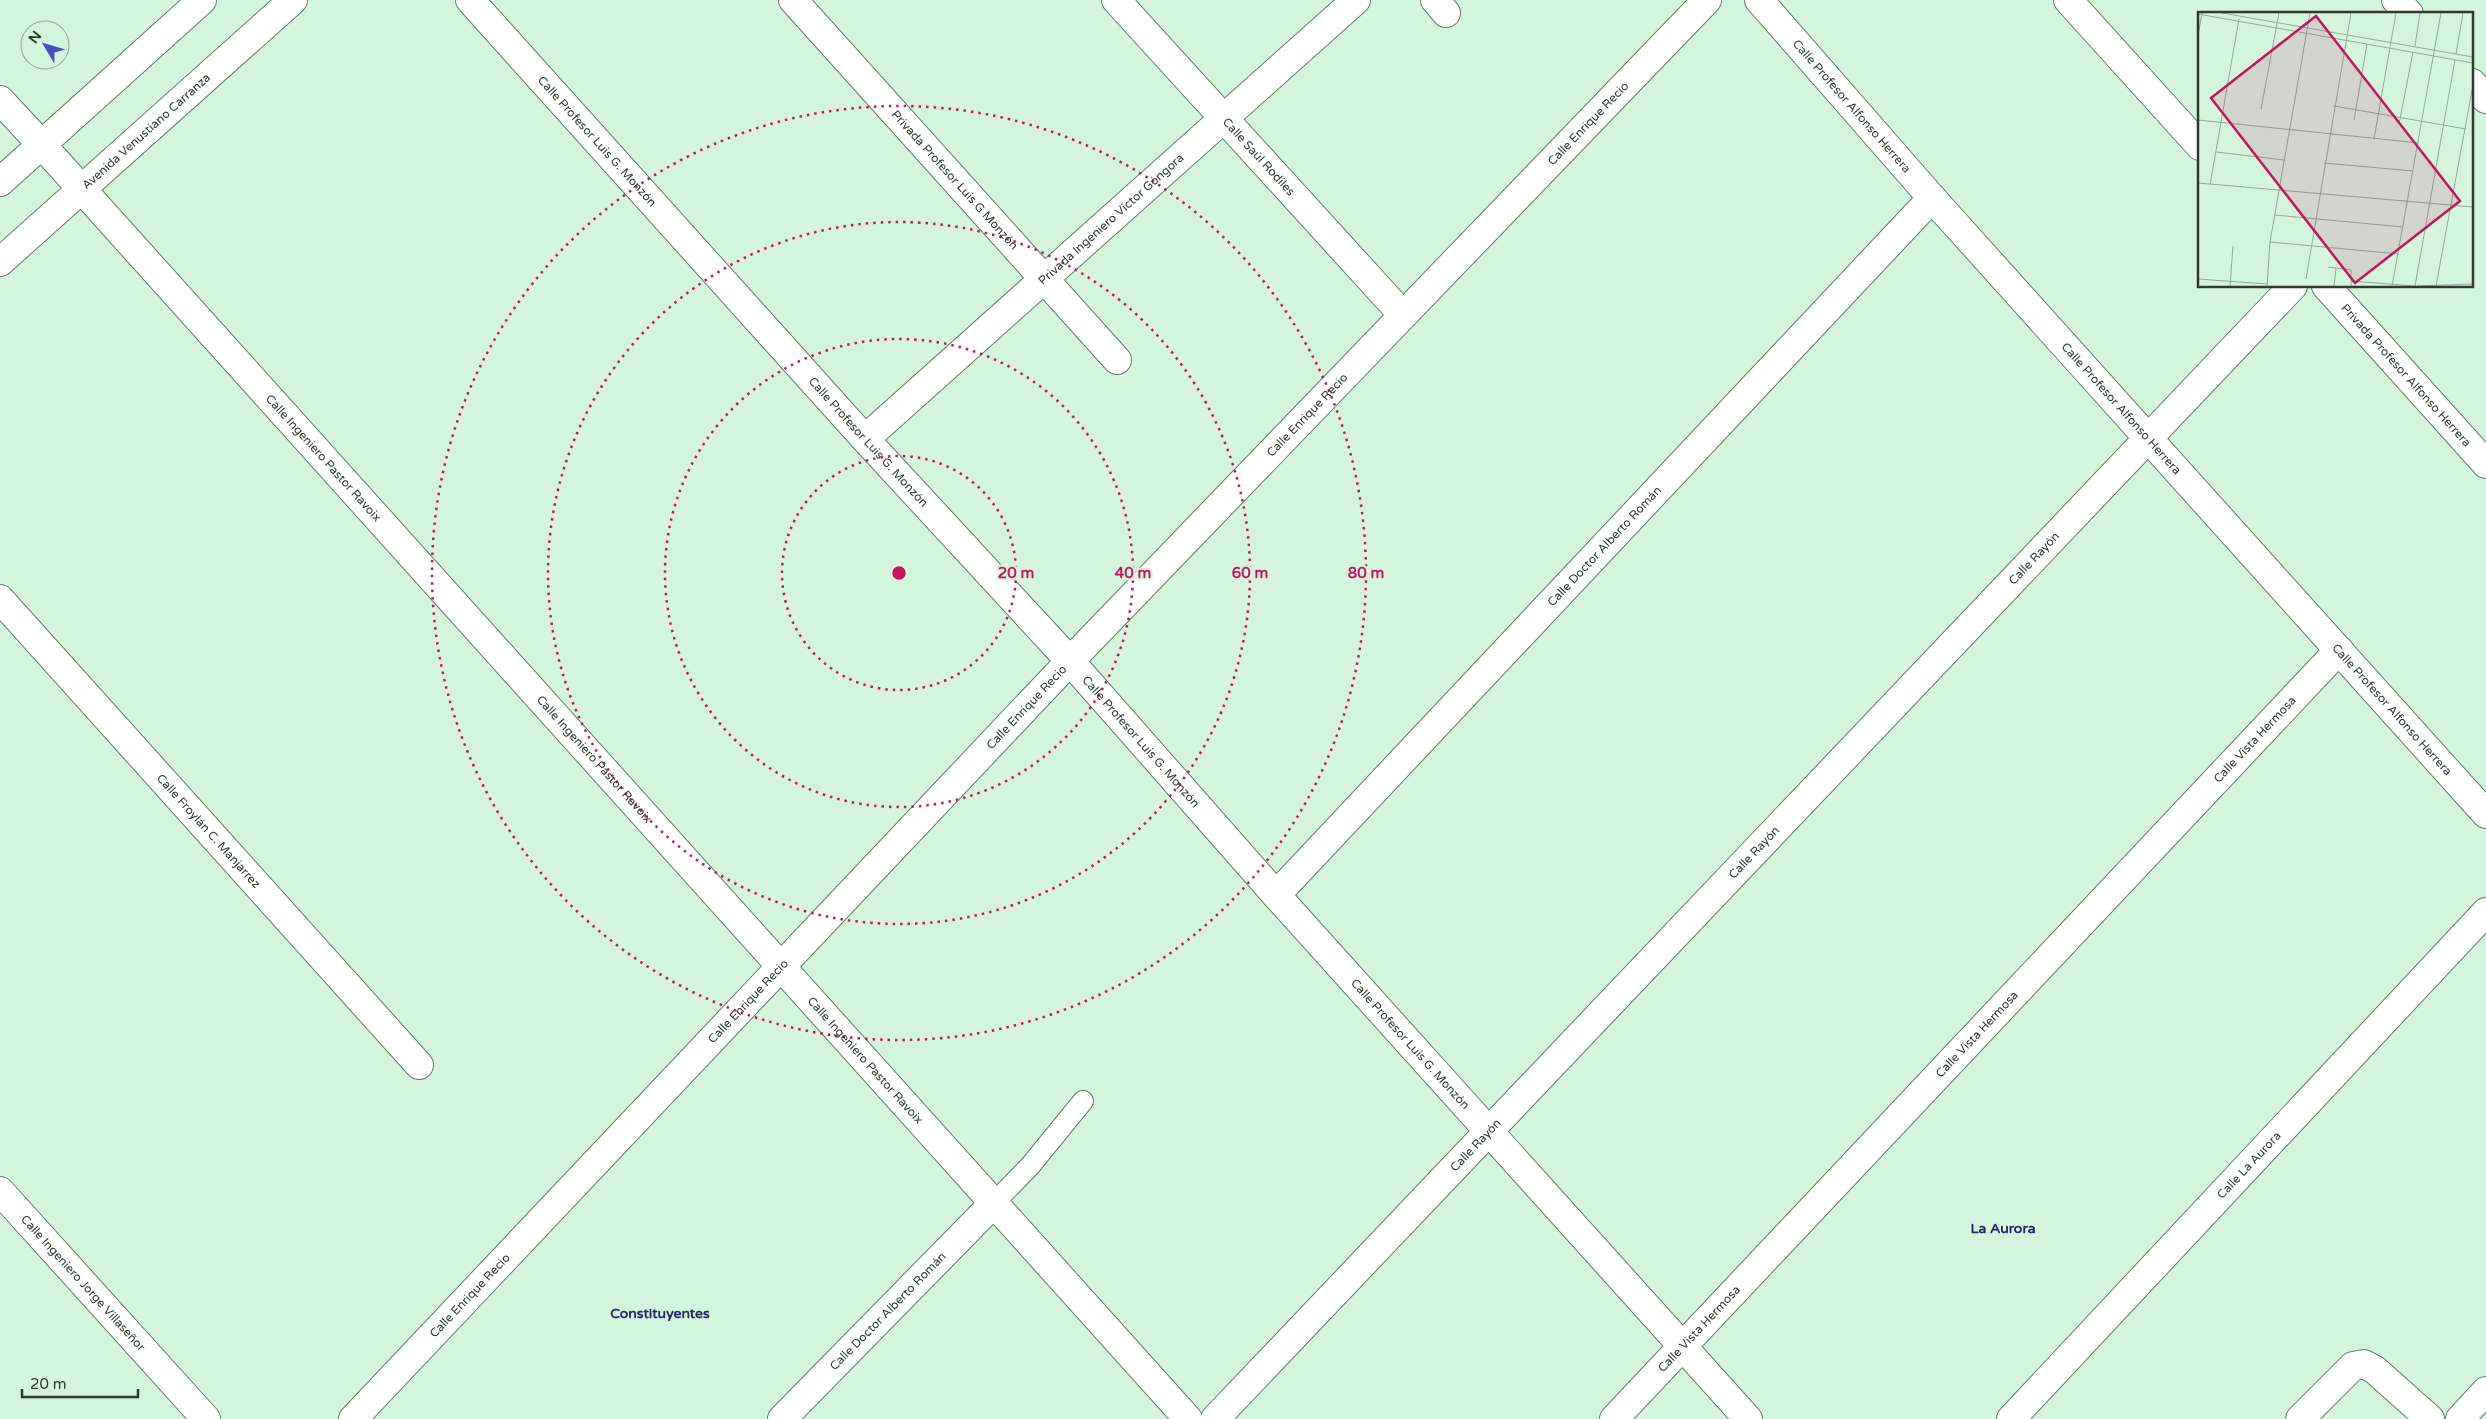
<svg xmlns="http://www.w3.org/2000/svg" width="2486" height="1419" viewBox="0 0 2486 1419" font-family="'Varela Round',sans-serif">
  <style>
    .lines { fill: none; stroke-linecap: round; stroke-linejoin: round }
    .lane-casing { stroke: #617d69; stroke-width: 22 }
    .street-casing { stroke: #617d69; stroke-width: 30 }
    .secondary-casing { stroke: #617d69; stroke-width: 30 }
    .lane { stroke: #fff; stroke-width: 20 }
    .street { stroke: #fff; stroke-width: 28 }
    .secondary { stroke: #fff; stroke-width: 28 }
    .ring { fill: none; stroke: #c2185b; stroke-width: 2.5; stroke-dasharray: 2.5 5 }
    .labels { text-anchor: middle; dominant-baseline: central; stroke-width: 4.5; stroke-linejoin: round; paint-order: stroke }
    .street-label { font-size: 12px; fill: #2e3a32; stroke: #d5f4de }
    .neighbourhood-label { font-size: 14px; font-weight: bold; fill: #242962; stroke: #d5f4de }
    .inset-road { fill: none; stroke: #92aa99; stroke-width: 1 }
    .view { fill: #c2185b; fill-opacity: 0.15; stroke: #c2185b; stroke-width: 2.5 }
    .inset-edge { fill: none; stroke: #2e3a32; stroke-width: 2.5 }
    .centre { fill: #c2185b; stroke: #d5f4de; stroke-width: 2.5 }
    .ring-label { font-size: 15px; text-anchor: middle; font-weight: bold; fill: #c2185b; stroke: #d5f4de; stroke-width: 4.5; stroke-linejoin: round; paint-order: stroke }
  </style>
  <rect width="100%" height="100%" fill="#d5f4de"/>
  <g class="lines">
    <!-- lane casing -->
    <g class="lane-casing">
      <polyline id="lane" points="994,1203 1030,1166 1083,1101"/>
    </g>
    <!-- street casing -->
    <g class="street-casing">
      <g id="street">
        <path id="s1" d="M 470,0 L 865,439 L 1070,661 L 1276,895 L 1748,1419"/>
        <path id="s2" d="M 793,0 L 1117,360"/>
        <path id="s3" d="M 1116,0 L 1403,315"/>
        <polyline points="1435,0 1446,13"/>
        <path id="s4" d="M 1759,0 L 1932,198 L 2486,814"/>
        <polyline points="2068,0 2200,146"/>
        <polyline points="2396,0 2409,14"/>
        <polyline points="2472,83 2486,99"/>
        <polyline points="0,100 42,145"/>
        <path id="s5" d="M 2326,286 L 2486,464"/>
        <path id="s6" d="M 865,439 L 1356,0"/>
        <path id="s7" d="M 0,599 L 419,1065"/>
        <path id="s8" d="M 1276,895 L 1932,198"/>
        <path id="s9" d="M 0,1191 L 206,1419"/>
        <path id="s10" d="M 353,1419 L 1070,661 L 1707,0"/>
        <path id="s11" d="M 782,1419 L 994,1203"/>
        <path id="s12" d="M 1215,1419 L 2293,286"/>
        <path id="s13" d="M 1614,1419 L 2339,650"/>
        <path id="s14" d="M 2011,1419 L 2486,912"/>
        <polyline points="2300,1419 2353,1366 2364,1364 2375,1370 2430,1419"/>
        <polyline points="2460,1419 2486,1391"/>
      </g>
    </g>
    <!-- secondary casing -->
    <g class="secondary-casing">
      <g id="secondary">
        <path id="s15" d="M 42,145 L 1188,1419"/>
        <polyline points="0,182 202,0"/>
        <path id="s16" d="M 0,262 L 293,0"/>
      </g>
    </g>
    <!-- lane -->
    <use href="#lane" class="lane"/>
    <!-- street -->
    <use href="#street" class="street"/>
    <!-- secondary -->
    <use href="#secondary" class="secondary"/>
  </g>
  <!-- distance rings -->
  <g class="ring">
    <circle cx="899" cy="573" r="117"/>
    <circle cx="899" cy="573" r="234"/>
    <circle cx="899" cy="573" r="351"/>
    <circle cx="899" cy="573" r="467"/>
  </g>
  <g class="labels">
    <!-- street labels -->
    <g class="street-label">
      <text stroke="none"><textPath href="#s4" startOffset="141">Calle Profesor Alfonso Herrera</textPath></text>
      <text stroke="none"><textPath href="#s10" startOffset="1790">Calle Enrique Recio</textPath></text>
      <text stroke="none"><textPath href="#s16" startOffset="196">Avenida Venustiano Carranza</textPath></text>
      <text stroke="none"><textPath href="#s1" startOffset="190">Calle Profesor Luis G. Monzón</textPath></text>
      <text stroke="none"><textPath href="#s3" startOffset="212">Calle Saúl Rodiles</textPath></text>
      <text stroke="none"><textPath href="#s2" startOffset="242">Privada Profesor Luis G Monzón</textPath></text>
      <text stroke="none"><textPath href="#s6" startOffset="330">Privada Ingeniero Víctor Góngora</textPath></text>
      <text stroke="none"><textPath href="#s5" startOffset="120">Privada Profesor Alfonso Herrera</textPath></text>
      <text stroke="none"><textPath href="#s4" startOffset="546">Calle Profesor Alfonso Herrera</textPath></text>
      <text stroke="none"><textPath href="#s10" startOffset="1385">Calle Enrique Recio</textPath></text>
      <text stroke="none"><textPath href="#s1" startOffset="595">Calle Profesor Luis G. Monzón</textPath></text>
      <text stroke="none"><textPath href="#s15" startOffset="421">Calle Ingeniero Pastor Ravoix</textPath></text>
      <text stroke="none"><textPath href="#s8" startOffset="479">Calle Doctor Alberto Román</textPath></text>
      <text stroke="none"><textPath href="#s12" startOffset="1188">Calle Rayón</textPath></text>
      <text stroke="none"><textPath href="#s10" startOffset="980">Calle Enrique Recio</textPath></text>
      <text stroke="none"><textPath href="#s4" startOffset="951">Calle Profesor Alfonso Herrera</textPath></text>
      <text stroke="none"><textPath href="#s13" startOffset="934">Calle Vista Hermosa</textPath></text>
      <text stroke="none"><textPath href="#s1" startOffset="1000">Calle Profesor Luis G. Monzón</textPath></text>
      <text stroke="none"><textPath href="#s15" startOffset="826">Calle Ingeniero Pastor Ravoix</textPath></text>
      <text stroke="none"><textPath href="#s7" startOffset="312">Calle Froylán C. Manjarrez</textPath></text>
      <text stroke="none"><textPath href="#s12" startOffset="782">Calle Rayón</textPath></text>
      <text stroke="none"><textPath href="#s10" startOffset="575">Calle Enrique Recio</textPath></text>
      <text stroke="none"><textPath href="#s13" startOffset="529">Calle Vista Hermosa</textPath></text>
      <text stroke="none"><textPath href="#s1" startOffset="1405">Calle Profesor Luis G. Monzón</textPath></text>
      <text stroke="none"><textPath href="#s15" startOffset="1231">Calle Ingeniero Pastor Ravoix</textPath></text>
      <text stroke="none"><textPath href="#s12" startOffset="378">Calle Rayón</textPath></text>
      <text stroke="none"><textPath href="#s14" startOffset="348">Calle La Aurora</textPath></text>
      <text stroke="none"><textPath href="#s9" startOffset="124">Calle Ingeniero Jorge Villaseñor</textPath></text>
      <text stroke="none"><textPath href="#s10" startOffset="170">Calle Enrique Recio</textPath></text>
      <text stroke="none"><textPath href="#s11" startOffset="151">Calle Doctor Alberto Román</textPath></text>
      <text stroke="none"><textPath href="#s13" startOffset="124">Calle Vista Hermosa</textPath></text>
    </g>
    <!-- neighbourhood labels -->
    <g class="neighbourhood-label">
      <text x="2003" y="1228">La Aurora</text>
      <text x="660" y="1313">Constituyentes</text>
    </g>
  </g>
  <!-- overview -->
  <g transform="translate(2198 12)">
    <rect width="275" height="275" fill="#d5f4de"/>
    <path class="inset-road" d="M 24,1 L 275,45M 0,2 L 275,51M 0,24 L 4,1M 217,34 L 222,1M 258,42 L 265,1M 136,94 L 268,117M 63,97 L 81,1M 0,108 L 221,131M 156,108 L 169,32M 201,112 L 215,40M 176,127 L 198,1M 18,140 L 86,148M 126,151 L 215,159M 0,171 L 275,195M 12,173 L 41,7M 77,203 L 205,215M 72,230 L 201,242M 130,255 L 153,258 L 153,274M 0,267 L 69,272M 108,267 L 153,1M 153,269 L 216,274M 32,274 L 35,234M 69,274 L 72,230 L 112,1M 136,274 L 138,256M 194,274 L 243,1M 217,274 L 257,48M 219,274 L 275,272M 238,274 L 275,73"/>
    <path class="view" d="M 118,4 L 262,189 L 157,271 L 13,86 Z"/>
    <rect width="275" height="275" class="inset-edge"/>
  </g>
  <circle cx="899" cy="573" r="8" class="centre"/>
  <g class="ring-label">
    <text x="1016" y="578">20 m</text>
    <text x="1133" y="578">40 m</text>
    <text x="1250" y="578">60 m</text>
    <text x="1366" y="578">80 m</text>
  </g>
  <!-- north arrow -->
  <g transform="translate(45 45) rotate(308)"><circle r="24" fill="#d5f4de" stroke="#92aa99"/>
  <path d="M0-4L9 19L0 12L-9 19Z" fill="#484fc5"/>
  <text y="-8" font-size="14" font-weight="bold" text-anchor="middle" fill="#2e3a32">N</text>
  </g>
  <!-- scale -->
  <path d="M22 1389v8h116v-8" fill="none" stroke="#2e3a32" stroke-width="2.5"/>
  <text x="30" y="1389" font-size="15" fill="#2e3a32" stroke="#d5f4de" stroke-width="4" paint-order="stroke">20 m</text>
</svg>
